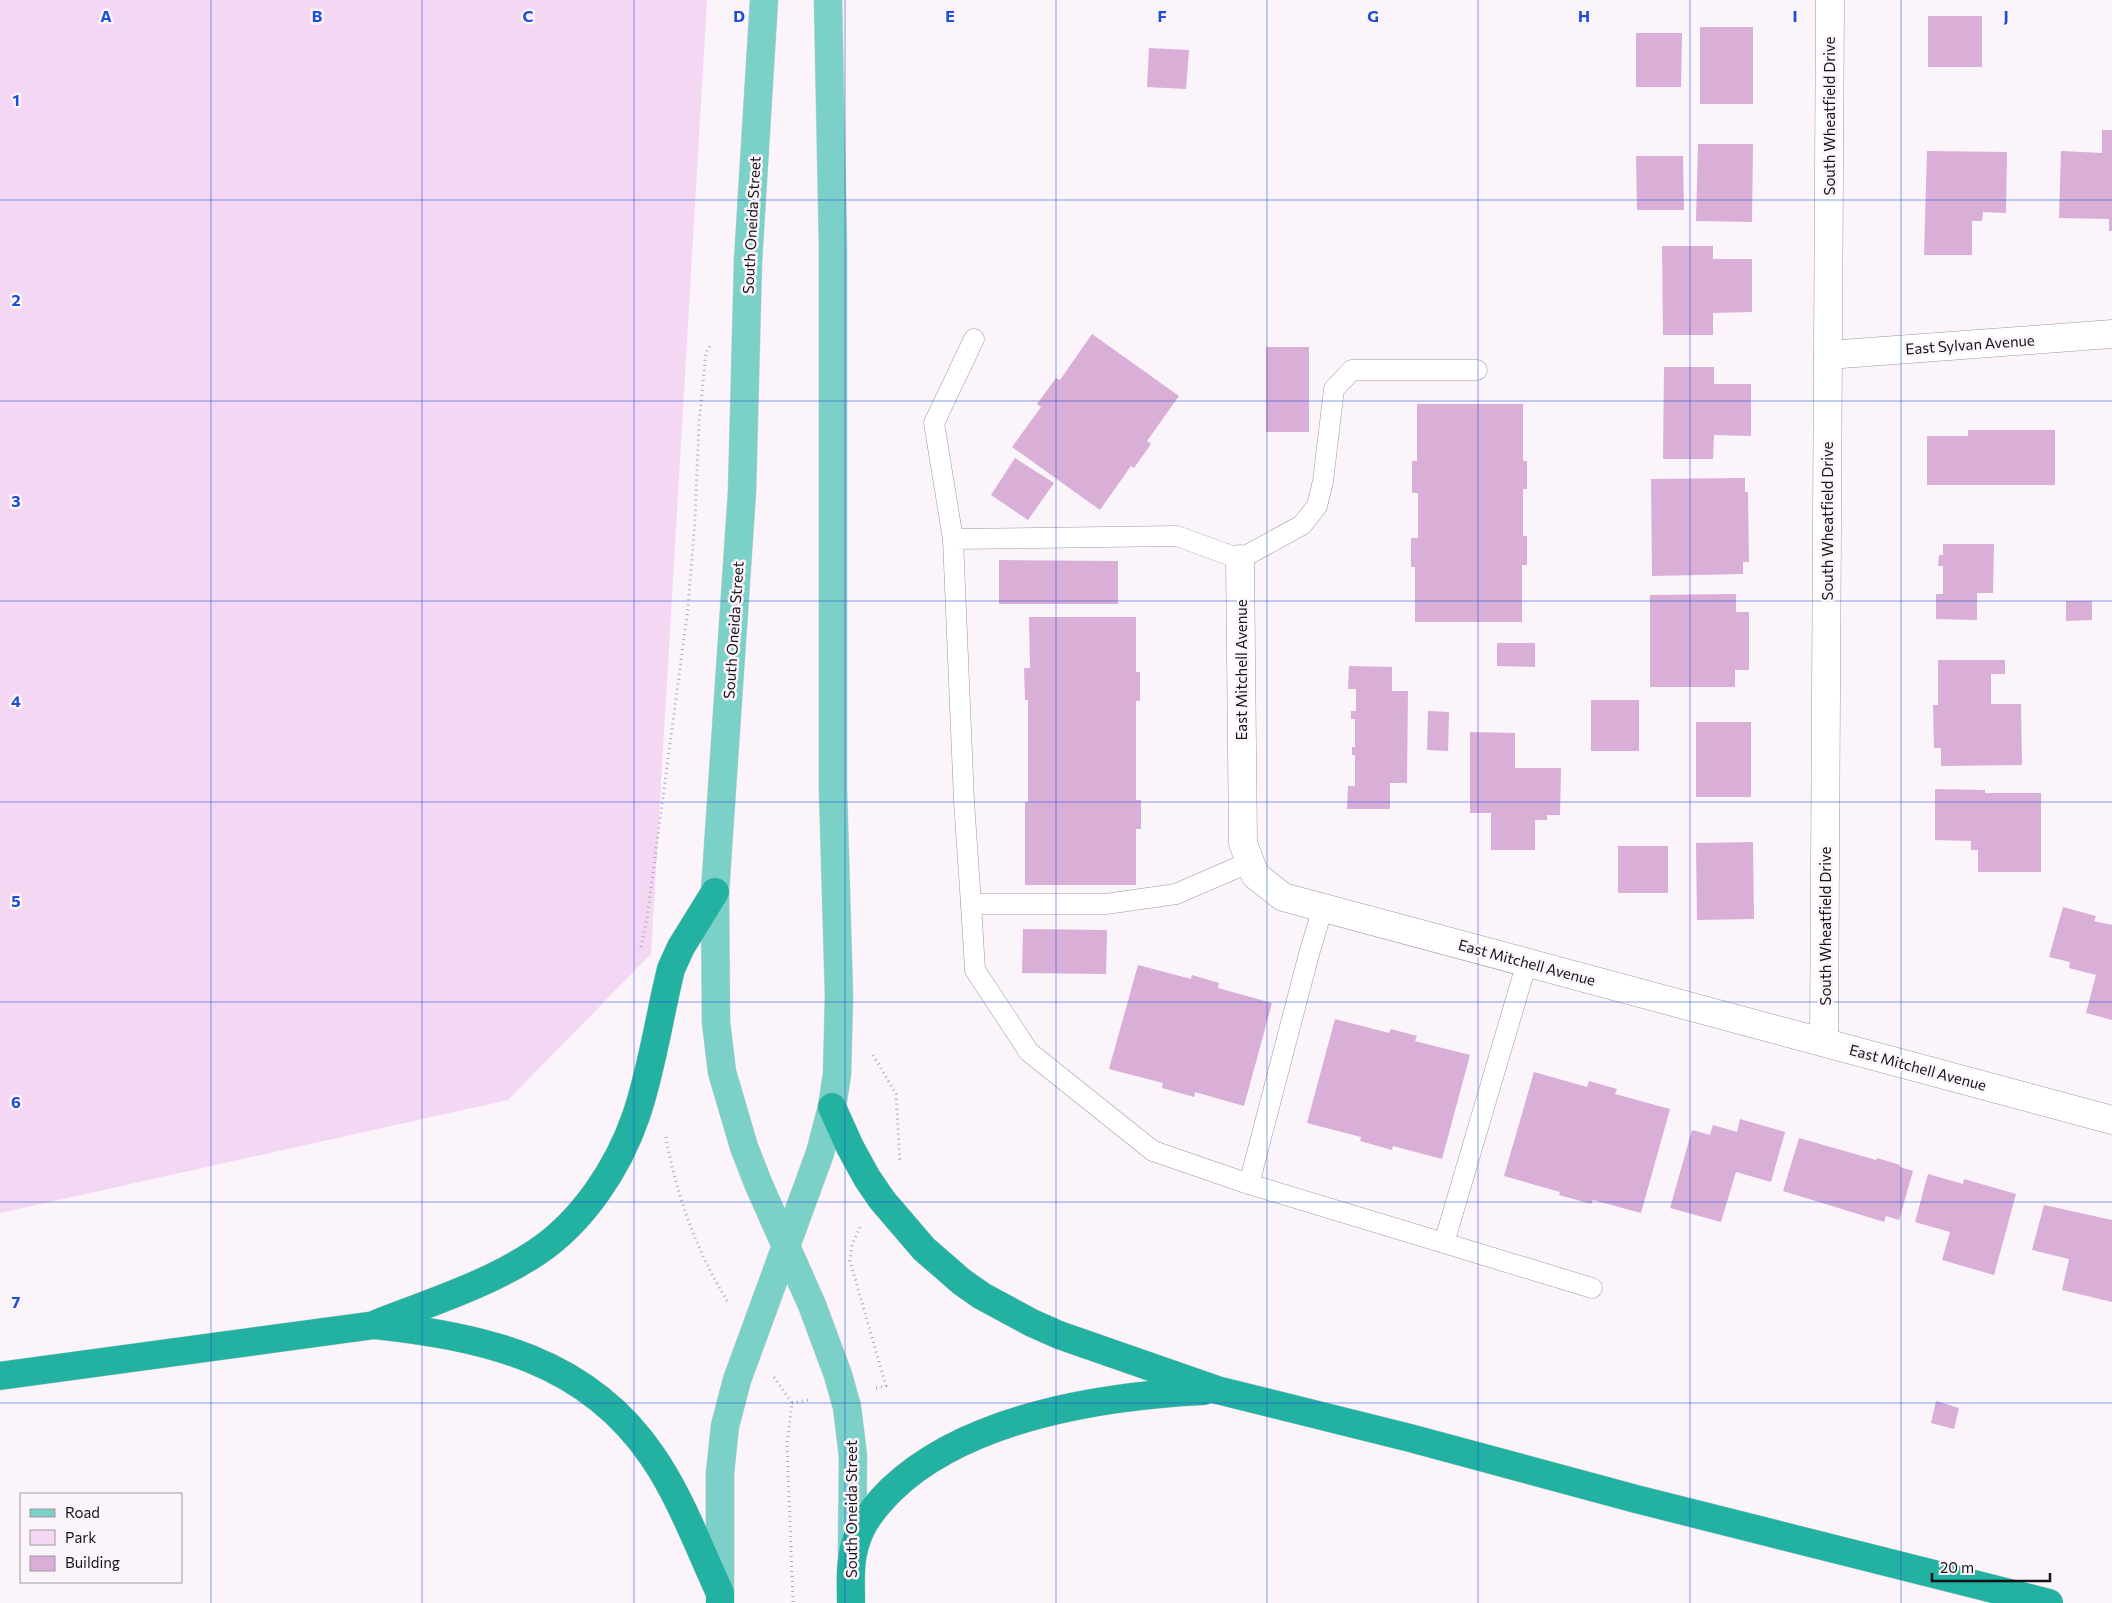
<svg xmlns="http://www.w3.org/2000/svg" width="2112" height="1603" viewBox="0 0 2112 1603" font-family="Commissioner,sans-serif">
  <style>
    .green { fill: #f4d7f3 }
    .building { fill: #d9aed7 }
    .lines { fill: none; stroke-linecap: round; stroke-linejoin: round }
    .lane-casing { stroke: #9f989e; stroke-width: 21 }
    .street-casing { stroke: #9f989e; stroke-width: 29 }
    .primary-casing { stroke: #d5d5d5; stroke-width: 29 }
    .highway-casing { stroke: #d5d5d5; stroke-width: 29 }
    .path { stroke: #afa9af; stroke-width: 3; stroke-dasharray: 1 4; stroke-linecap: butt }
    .lane { stroke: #fff; stroke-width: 20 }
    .street { stroke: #fff; stroke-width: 28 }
    .primary { stroke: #7bd0c7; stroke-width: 28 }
    .highway { stroke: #23b1a1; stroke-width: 28 }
    .grid { fill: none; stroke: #1d4ed8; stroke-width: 1; stroke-opacity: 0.55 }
    .labels { text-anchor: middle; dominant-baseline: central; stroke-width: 5; stroke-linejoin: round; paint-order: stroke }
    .street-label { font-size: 15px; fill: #151315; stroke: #fbf4fb }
    .grid-label { font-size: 16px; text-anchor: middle; font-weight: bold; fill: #1d4ed8; stroke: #fbf4fb; stroke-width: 5; stroke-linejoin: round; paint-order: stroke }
  </style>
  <rect width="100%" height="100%" fill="#fbf4fb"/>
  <!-- green -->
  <polygon class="green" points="0,0 707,0 651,954 508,1100 0,1213"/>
  <!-- building -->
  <g class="building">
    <rect x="1928" y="16" width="54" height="51"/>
    <rect x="1700" y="27" width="53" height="77"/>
    <polygon points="1636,33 1682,33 1681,87 1636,87"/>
    <polygon points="1149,48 1189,50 1186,89 1147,87"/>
    <polygon points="2102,130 2112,130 2112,231 2109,231 2109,219 2059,218 2061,151 2102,153"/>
    <polygon points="1698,144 1753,144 1752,222 1696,221"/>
    <polygon points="1927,151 2007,152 2006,213 1983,212 1982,221 1972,221 1972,255 1924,255"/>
    <polygon points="1636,156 1683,156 1684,210 1637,210"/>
    <polygon points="1662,246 1713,246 1713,259 1752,259 1752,312 1713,313 1713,335 1663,335"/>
    <polygon points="1092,334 1179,396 1147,441 1151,444 1134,468 1131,466 1100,510 1012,447 1041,407 1037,404 1056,378 1060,380"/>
    <rect x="1266" y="347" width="43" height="85"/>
    <polygon points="1664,367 1714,367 1714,384 1751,384 1751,436 1714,435 1713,459 1663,459"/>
    <polygon points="1417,404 1523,404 1523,461 1527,461 1527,489 1523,489 1523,536 1527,536 1527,565 1522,565 1522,622 1415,622 1415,567 1411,567 1411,538 1418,538 1418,493 1412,493 1412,461 1417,461"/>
    <polygon points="1968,430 2055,430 2055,485 1927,485 1927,436 1968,436"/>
    <polygon points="1015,458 1054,483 1028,520 991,495"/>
    <polygon points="1745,478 1745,492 1748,492 1749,562 1743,562 1743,574 1652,576 1651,479"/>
    <polygon points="1943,544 1994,544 1993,593 1977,593 1977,620 1936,619 1936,594 1943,594 1943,566 1938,566 1939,555 1943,555"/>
    <polygon points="999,560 1118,561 1118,604 999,604"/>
    <polygon points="1736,594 1736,612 1749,612 1749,670 1735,670 1735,687 1650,687 1650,595"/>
    <polygon points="2066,601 2092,601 2092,620 2066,621"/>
    <polygon points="1029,617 1136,617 1136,672 1140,672 1140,701 1136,701 1136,800 1141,800 1141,829 1136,829 1136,885 1025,885 1025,802 1028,802 1028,700 1025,700 1024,668 1030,668"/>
    <polygon points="1497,643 1535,643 1535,667 1497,666"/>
    <polygon points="1938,660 2005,660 2005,674 1991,674 1991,704 2021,704 2022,765 1941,766 1941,748 1934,748 1933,705 1938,705"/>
    <polygon points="1349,666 1392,667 1392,691 1408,691 1407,783 1390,783 1390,809 1347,809 1348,786 1355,786 1355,755 1352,755 1352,747 1355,747 1355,719 1351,719 1351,711 1356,711 1356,689 1348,689"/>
    <rect x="1591" y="700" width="48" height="51"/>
    <polygon points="1428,711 1449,712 1448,751 1427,750"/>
    <rect x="1696" y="722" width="55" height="75"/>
    <polygon points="1470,732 1515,733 1515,768 1561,768 1560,815 1547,815 1547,820 1535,820 1535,850 1491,850 1491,813 1470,813"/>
    <polygon points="1935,789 1985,790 1985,793 2041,793 2041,872 1978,872 1978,850 1971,850 1971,841 1935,840"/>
    <polygon points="1753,842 1754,919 1697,920 1696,843"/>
    <rect x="1618" y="846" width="50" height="47"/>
    <polygon points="2063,907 2096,916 2094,921 2112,925 2112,1020 2086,1013 2096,975 2069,968 2070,962 2049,957"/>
    <polygon points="1023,929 1107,930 1106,974 1022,973"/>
    <polygon points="1138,965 1191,979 1192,975 1219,983 1218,988 1272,1003 1244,1106 1195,1092 1194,1097 1162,1088 1163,1083 1109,1069"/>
    <polygon points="1335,1019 1389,1033 1391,1029 1417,1036 1415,1041 1470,1055 1442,1159 1393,1146 1392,1150 1360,1141 1361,1137 1307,1123"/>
    <polygon points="1534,1072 1587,1087 1589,1081 1617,1089 1615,1094 1670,1109 1641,1213 1593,1200 1591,1204 1559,1195 1560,1192 1504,1176"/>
    <polygon points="1740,1119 1785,1132 1771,1182 1736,1172 1721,1222 1670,1208 1692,1130 1710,1135 1713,1125 1737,1132"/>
    <polygon points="1799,1138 1876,1160 1877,1158 1900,1165 1900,1167 1913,1171 1899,1220 1886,1216 1884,1222 1783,1191"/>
    <polygon points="1928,1174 1963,1184 1964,1179 2016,1194 1994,1275 1942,1260 1950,1232 1915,1222"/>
    <polygon points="2044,1205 2112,1220 2112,1302 2062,1290 2069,1259 2032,1250"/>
    <polygon points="1936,1401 1959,1408 1954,1429 1931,1423"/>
  </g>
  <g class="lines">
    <!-- lane casing -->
    <g class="lane-casing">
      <g id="lane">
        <polyline points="953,539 934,423 974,339"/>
        <polyline points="971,904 964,801 953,539 1177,536 1240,559 1302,525 1317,506 1323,481 1334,389 1352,370 1477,370"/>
        <polyline points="1323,907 1309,954 1249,1184 1444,1243"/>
        <polyline points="1527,962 1444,1243 1592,1288"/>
        <polyline points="1249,1184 1153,1151 1029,1052 975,970 971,904 1106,904 1176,894 1250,862"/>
      </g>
    </g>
    <!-- street casing -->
    <g class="street-casing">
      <g id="street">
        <polyline points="1828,355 2112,334"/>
        <polyline points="1240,559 1243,843 1255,875 1283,897 2112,1120"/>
        <polyline points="1824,1041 1830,0"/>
      </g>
    </g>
    <!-- primary casing -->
    <g class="primary-casing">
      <g id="primary">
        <polyline points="764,0 748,261 742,492 715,892 716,1022 722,1072 744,1147 758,1183 812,1305 838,1375 847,1407 853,1456 852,1553"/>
        <polyline points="720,1593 720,1473 725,1426 737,1380 820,1153 832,1107 837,1074 839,996 833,790 833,248 828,0"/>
      </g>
    </g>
    <!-- highway casing -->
    <g class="highway-casing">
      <g id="highway">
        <polyline points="832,1107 850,1147 867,1178 882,1200 924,1249 962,1282 982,1296 1032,1323 1059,1335 1217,1390 1410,1438 1636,1499 2049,1603"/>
        <path d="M 378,1323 C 432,1302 489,1284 537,1252 C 583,1221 618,1168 636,1116 C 652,1069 659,1018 671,969 L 681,947 L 715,892"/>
        <path d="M 0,1376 L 375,1325 C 484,1337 587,1359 653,1457 C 681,1498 699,1548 720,1593 L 720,1603"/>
        <path d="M 851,1603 C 851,1581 849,1560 857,1539 C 863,1520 877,1504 891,1490 C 967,1417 1102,1396 1203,1391"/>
      </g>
    </g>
    <!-- path -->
    <g class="path">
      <polyline points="641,947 647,918 688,608 695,519 699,423 706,352 710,346"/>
      <polyline points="873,1055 896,1094 900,1162"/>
      <path d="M 666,1137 C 676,1194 697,1253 728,1302"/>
      <polyline points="860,1227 852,1245 850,1261 886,1386 876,1388"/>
      <polyline points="774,1377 792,1403 787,1443 793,1603"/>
      <polyline points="792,1403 808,1400"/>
    </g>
    <!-- lane -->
    <use href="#lane" class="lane"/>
    <!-- street -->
    <use href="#street" class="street"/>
    <!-- primary -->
    <use href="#primary" class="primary"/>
    <!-- highway -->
    <use href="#highway" class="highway"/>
  </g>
  <!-- grid -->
  <path class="grid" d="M 211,0 L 211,1603M 422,0 L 422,1603M 634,0 L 634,1603M 845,0 L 845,1603M 1056,0 L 1056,1603M 1267,0 L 1267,1603M 1478,0 L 1478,1603M 1690,0 L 1690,1603M 1901,0 L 1901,1603M 0,200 L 2112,200M 0,401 L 2112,401M 0,601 L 2112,601M 0,802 L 2112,802M 0,1002 L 2112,1002M 0,1202 L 2112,1202M 0,1403 L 2112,1403"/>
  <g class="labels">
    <!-- street labels -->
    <g class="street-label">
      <text transform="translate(1829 116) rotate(-90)">South Wheatfield Drive</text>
      <text transform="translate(751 225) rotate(-87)">South Oneida Street</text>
      <text transform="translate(1970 344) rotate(-4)">East Sylvan Avenue</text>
      <text transform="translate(1827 521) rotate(-90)">South Wheatfield Drive</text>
      <text transform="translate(733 630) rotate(-86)">South Oneida Street</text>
      <text transform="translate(1241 670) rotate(-90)">East Mitchell Avenue</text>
      <text transform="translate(1825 926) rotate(-90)">South Wheatfield Drive</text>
      <text transform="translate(1527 962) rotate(15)">East Mitchell Avenue</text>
      <text transform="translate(1918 1067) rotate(15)">East Mitchell Avenue</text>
      <text transform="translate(851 1509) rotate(-90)">South Oneida Street</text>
    </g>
  </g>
  <g class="grid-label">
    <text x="106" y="22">A</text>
    <text x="317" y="22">B</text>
    <text x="528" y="22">C</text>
    <text x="739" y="22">D</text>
    <text x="950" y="22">E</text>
    <text x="1162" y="22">F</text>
    <text x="1373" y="22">G</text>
    <text x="1584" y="22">H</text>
    <text x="1795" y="22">I</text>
    <text x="2006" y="22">J</text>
    <text x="16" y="106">1</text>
    <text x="16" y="306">2</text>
    <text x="16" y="507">3</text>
    <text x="16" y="707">4</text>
    <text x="16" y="907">5</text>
    <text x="16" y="1108">6</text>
    <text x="16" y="1308">7</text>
  </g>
  <!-- legend -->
  <rect x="20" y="1493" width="162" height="90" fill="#fbf4fb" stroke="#9f9a9f"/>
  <rect x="30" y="1509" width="25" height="8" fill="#7bd0c7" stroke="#9f9a9f"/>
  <text x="65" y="1518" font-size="15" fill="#151315">Road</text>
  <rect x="30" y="1530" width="25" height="15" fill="#f4d7f3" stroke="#9f9a9f"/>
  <text x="65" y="1543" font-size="15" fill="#151315">Park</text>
  <rect x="30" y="1556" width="25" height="15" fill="#d9aed7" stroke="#9f9a9f"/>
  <text x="65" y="1568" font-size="15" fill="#151315">Building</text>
  <!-- scale -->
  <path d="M1932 1573v8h118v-8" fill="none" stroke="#151315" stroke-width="2.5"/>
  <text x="1940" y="1573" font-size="15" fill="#151315" stroke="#fbf4fb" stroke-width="4" paint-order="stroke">20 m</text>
</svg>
